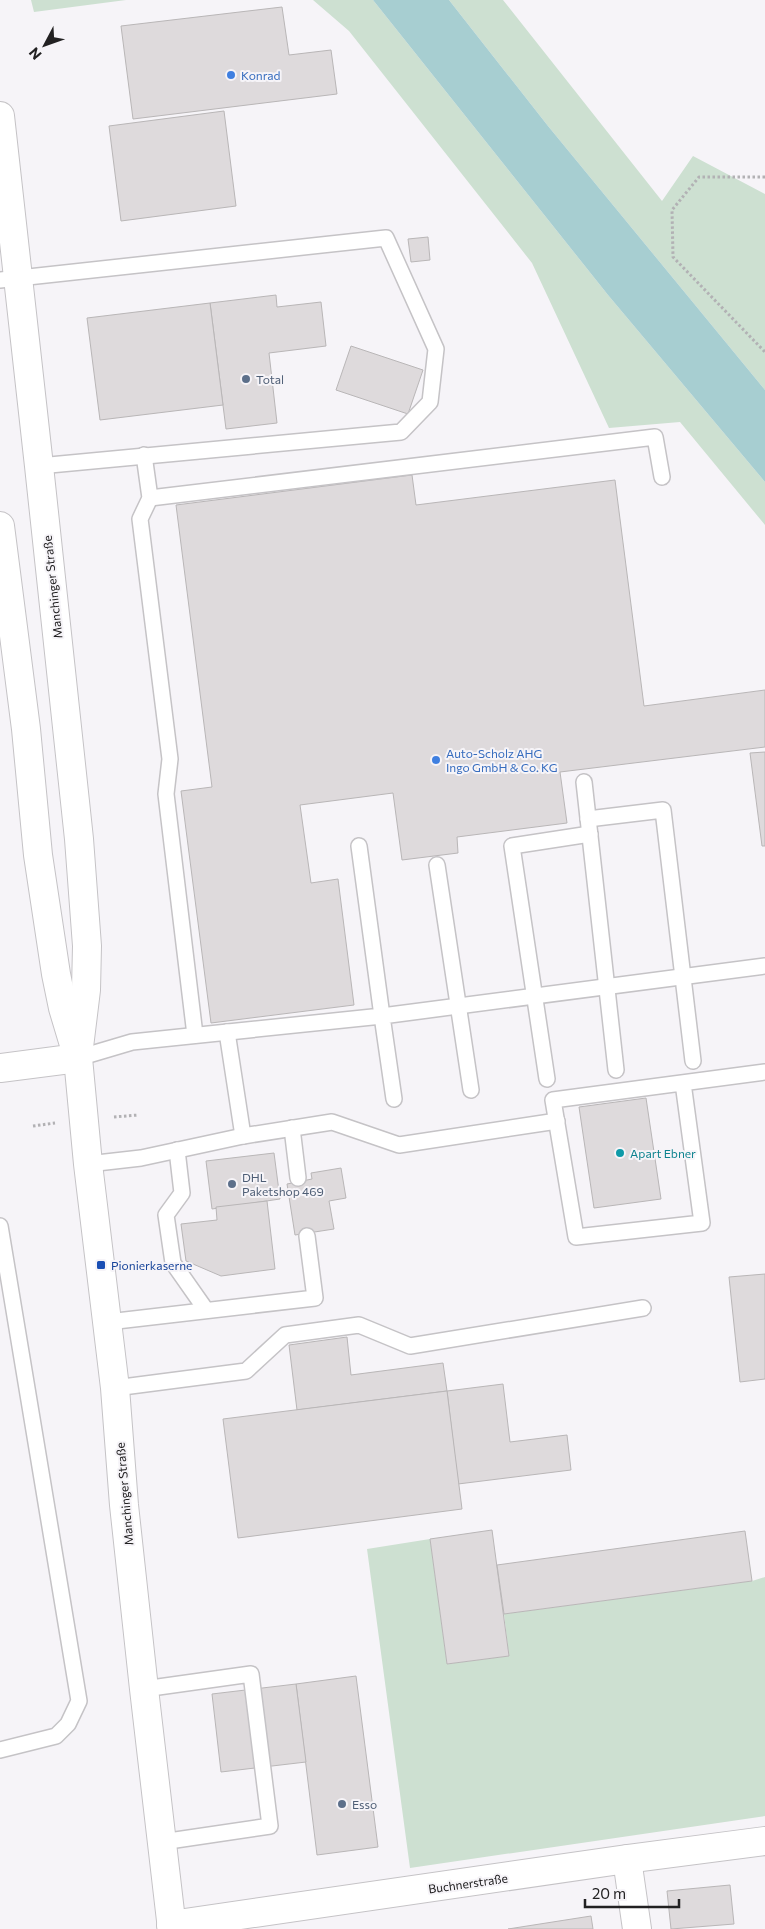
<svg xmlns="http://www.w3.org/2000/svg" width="765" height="1929" viewBox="0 0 765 1929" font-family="Commissioner,sans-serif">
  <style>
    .green { fill: #cde0d1 }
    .water { fill: #a7ced1 }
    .building { fill: #dedadc; stroke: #b9b6b7 }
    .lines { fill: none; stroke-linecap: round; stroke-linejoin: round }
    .lane-casing { stroke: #c5c3c6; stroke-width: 18 }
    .street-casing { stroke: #c5c3c6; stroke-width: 30 }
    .secondary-casing { stroke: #c5c3c6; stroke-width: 30 }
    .path { stroke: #b2b1b4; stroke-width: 3; stroke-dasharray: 2.5 2.5; stroke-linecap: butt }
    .lane { stroke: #fff; stroke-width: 15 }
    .street { stroke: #fff; stroke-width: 28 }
    .secondary { stroke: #fff; stroke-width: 28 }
    .shop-dot { fill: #3f7fe0; stroke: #f6f4f8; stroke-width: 2 }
    .service-dot { fill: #5c6f8a; stroke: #f6f4f8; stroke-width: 2 }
    .culture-dot { fill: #0f9aa8; stroke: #f6f4f8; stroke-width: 2 }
    .transit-dot { fill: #1a4fb4; stroke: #f6f4f8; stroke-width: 2 }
    .labels { text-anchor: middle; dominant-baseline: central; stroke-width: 4; stroke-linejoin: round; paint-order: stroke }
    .shop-label { font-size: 12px; fill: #366cbe; stroke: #f6f4f8; text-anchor: start }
    .service-label { font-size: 12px; fill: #4e5e75; stroke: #f6f4f8; text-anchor: start }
    .street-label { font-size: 12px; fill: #222122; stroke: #f6f4f8 }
    .culture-label { font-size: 12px; fill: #0d838f; stroke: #f6f4f8; text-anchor: start }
    .transit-label { font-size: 12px; fill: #164399; stroke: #f6f4f8; text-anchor: start }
  </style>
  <rect width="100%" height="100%" fill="#f6f4f8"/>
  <!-- green -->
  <g class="green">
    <polygon points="31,0 126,0 34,12"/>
    <polygon points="313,0 373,0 608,295 765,482 765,525 680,422 609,428 532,263 349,31"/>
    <polygon points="449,0 503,0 662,201 693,156 765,194 765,390 548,126"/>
    <polygon points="430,1539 447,1664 509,1656 504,1614 752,1581 765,1577 765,1816 410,1868 367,1549"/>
  </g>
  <!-- water -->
  <polygon class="water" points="373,0 449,0 548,126 765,390 765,482 608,295"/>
  <!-- building -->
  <g class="building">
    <polygon points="282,7 289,55 331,50 337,94 133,119 121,26"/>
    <polygon points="224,111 236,206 121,221 109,126"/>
    <polygon points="428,237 430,260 411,262 408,239"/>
    <polygon points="276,295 277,307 321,302 326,346 269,353 277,423 226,429 210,303"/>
    <polygon points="210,303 223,405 100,420 87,318"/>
    <polygon points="351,346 423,370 408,414 336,390"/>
    <polygon points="412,475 416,505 615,480 644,706 765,690 765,747 560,772 567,823 457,837 458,853 402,860 393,793 300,805 311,883 338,879 354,1005 211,1023 181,791 212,787 176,505"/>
    <polygon points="765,752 765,846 762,846 750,753"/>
    <polygon points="646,1098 661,1199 594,1208 579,1107"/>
    <polygon points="274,1153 280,1199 212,1209 206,1161"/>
    <polygon points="341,1168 346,1198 329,1201 334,1229 295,1235 287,1184 312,1179 311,1173"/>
    <polygon points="267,1201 275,1269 221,1276 186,1261 181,1224 217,1220 216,1207"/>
    <polygon points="765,1274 765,1379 740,1382 729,1277"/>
    <polygon points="347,1337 351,1375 443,1363 447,1391 297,1410 289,1345"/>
    <polygon points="503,1384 510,1442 567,1435 571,1470 458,1484 447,1391"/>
    <polygon points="447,1391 462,1509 238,1538 223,1419"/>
    <polygon points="492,1530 509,1656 447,1664 430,1539"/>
    <polygon points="745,1531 752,1581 504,1614 497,1565"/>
    <polygon points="356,1676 378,1847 317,1855 296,1684"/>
    <polygon points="296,1684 306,1762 221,1772 212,1694"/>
    <polygon points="730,1885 734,1924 671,1929 667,1891"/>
    <polygon points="591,1916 593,1929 508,1929"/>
  </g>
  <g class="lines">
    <!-- lane casing -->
    <g class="lane-casing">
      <g id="lane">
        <polyline points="0,280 386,238 436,349 430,402 401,432 39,466"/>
        <polyline points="144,455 150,498 140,519 170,759 166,794 195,1035"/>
        <polyline points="150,498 655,437 662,477"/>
        <polyline points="584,782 616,1070"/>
        <polyline points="588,819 663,810 693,1061"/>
        <polyline points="437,865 471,1090"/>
        <polyline points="227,1032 243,1136"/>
        <polyline points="78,1058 132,1042 382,1016 359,846"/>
        <polyline points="547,1079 512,846 590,834"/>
        <polyline points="683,1083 702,1223 576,1237 553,1100 765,1072"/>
        <polyline points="394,1099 382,1016 765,966"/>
        <polyline points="292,1128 298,1178"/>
        <polyline points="177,1150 182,1193 166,1215 173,1263 206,1310"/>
        <polyline points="88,1164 141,1158 243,1136 332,1122 399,1145 557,1121"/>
        <polyline points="0,1226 79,1701 68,1724 56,1736 0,1750"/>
        <polyline points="108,1322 315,1298 307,1236"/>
        <polyline points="115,1388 246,1371 285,1335 359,1325 410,1346 643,1308"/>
        <polyline points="144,1689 251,1674 270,1826 162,1842"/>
      </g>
    </g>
    <!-- street casing -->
    <g class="street-casing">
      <g id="street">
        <polyline points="0,1068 78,1058"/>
        <polyline points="627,1859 637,1929"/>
        <polyline points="171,1925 627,1859 765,1841"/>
      </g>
    </g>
    <!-- secondary casing -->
    <g class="secondary-casing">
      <g id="secondary">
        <polyline points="0,116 39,466 79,839 87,946 86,990 79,1047"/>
        <polyline points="0,526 26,729 38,855 56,974 63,1008 78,1058 88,1164 115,1388 124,1505 144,1689 172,1929"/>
      </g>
    </g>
    <!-- path -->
    <g class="path">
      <polyline points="765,177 699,177 672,210 673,257 765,352"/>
      <polyline points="114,1117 138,1115"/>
      <polyline points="33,1126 55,1123"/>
    </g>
    <!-- lane -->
    <use href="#lane" class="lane"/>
    <!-- street -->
    <use href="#street" class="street"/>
    <!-- secondary -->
    <use href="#secondary" class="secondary"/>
  </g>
  <!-- markers -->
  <g class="shop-dot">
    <circle cx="231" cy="75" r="5"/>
    <circle cx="436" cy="760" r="5"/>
  </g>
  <g class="service-dot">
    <circle cx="246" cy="379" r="5"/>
    <circle cx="232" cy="1184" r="5"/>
    <circle cx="342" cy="1804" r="5"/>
  </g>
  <circle class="culture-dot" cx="620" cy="1153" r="5"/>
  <rect class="transit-dot" x="96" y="1260" width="10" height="10" rx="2.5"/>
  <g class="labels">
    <!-- shop labels -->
    <g class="shop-label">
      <text x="241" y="75">Konrad</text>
      <text x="446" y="753">Auto-Scholz AHG<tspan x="446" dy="14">Ingo GmbH &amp; Co. KG</tspan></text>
    </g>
    <!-- service labels -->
    <g class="service-label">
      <text x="256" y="379">Total</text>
      <text x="242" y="1177">DHL<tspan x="242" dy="14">Paketshop 469</tspan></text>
      <text x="352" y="1804">Esso</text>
    </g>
    <!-- street labels -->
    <g class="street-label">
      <text transform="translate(52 587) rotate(-96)">Manchinger Straße</text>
      <text transform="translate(124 1494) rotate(-95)">Manchinger Straße</text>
      <text transform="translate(468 1883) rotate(-8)">Buchnerstraße</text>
    </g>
    <!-- culture labels -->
    <g class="culture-label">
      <text x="630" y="1153">Apart Ebner</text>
    </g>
    <!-- transit labels -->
    <g class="transit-label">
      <text x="111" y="1265">Pionierkaserne</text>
    </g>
  </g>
  <!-- north arrow -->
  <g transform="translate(45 45) rotate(229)" stroke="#f6f4f8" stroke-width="4" paint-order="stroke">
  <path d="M0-4L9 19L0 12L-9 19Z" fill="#222122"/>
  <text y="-8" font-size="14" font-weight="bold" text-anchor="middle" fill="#222122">N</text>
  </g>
  <!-- scale -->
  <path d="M585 1899v8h94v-8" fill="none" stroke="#222122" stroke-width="2.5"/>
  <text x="592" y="1899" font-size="15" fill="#222122" stroke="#f6f4f8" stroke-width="4" paint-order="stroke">20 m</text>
</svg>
